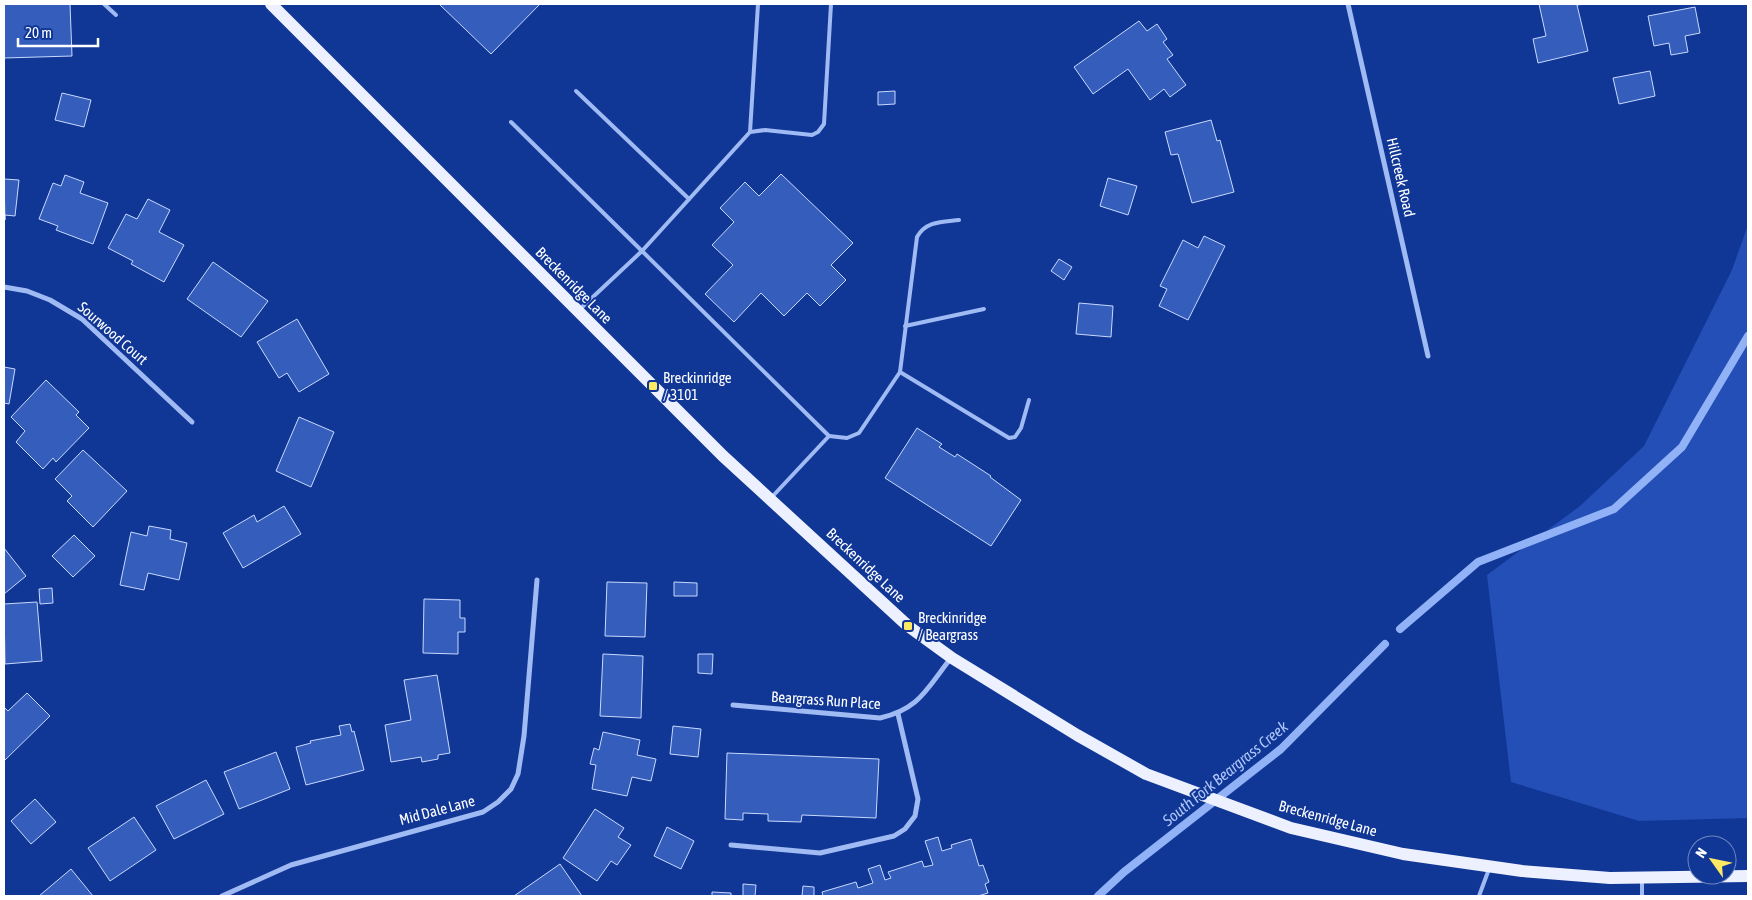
<svg xmlns="http://www.w3.org/2000/svg" width="1752" height="900" viewBox="0 0 1752 900" font-family="'Asap Condensed',sans-serif">
  <style>
    .green { fill: #234fb6 }
    .lines { fill: none; stroke-linecap: round; stroke-linejoin: round }
    .stream { stroke: #92b2f7; stroke-width: 8 }
    .building { fill: #345dbc; stroke: #c8d9fe }
    .lane { stroke: #a0baf4; stroke-width: 4 }
    .street { stroke: #a0baf4; stroke-width: 5 }
    .primary { stroke: #edf1ff; stroke-width: 12 }
    .poi-dot { fill: #ffe963; stroke: #113796; stroke-width: 2 }
    .labels { text-anchor: middle; dominant-baseline: central; stroke-width: 4; stroke-linejoin: round; paint-order: stroke }
    .street-label { font-size: 15px; fill: #fff; stroke: #113796 }
    .poi-label { font-size: 15px; fill: #fff; stroke: #113796; text-anchor: start }
    .water-label { font-size: 16px; font-style: italic; fill: #adc5fa; stroke: #113796 }
  </style>
  <rect width="100%" height="100%" fill="#113796"/>
  <!-- green -->
  <polygon class="green" points="1748,225 1748,818 1639,821 1511,782 1487,575 1580,506 1644,446 1732,270"/>
  <g class="lines">
    <!-- stream -->
    <g class="stream">
      <polyline points="1400,629 1478,562 1614,509 1682,447 1748,336"/>
      <polyline points="1098,896 1124,872 1281,749 1385,644"/>
    </g>
  </g>
  <!-- building -->
  <g class="building">
    <polygon points="4,4 70,4 72,56 4,58"/>
    <polygon points="439,4 540,4 491,54"/>
    <polygon points="1539,4 1585,4 1577,5 1588,51 1538,63 1533,39 1546,36"/>
    <polygon points="1695,7 1700,33 1685,36 1688,52 1671,55 1669,43 1654,46 1648,16"/>
    <polygon points="1139,21 1147,31 1157,24 1167,39 1163,42 1173,55 1167,59 1186,85 1170,97 1164,89 1150,100 1128,69 1093,94 1074,67"/>
    <polygon points="1650,71 1655,96 1619,104 1613,78"/>
    <polygon points="895,91 895,104 878,105 878,92"/>
    <polygon points="62,93 91,100 84,127 55,120"/>
    <polygon points="1211,120 1217,141 1220,140 1234,192 1192,203 1178,154 1171,155 1165,132"/>
    <polygon points="781,174 853,243 831,265 846,280 820,306 807,293 784,316 761,293 734,322 705,294 733,265 712,245 734,222 720,208 745,182 759,196"/>
    <polygon points="65,175 84,182 80,193 108,203 93,244 56,230 58,226 39,219 53,183 61,186"/>
    <polygon points="1108,178 1137,186 1128,215 1100,206"/>
    <polygon points="4,179 19,180 15,216 5,215 5,220"/>
    <polygon points="148,199 170,210 159,232 184,245 164,282 131,264 133,261 108,248 126,214 137,219"/>
    <polygon points="1204,236 1225,246 1188,320 1159,306 1167,289 1160,286 1183,240 1198,248"/>
    <polygon points="1059,259 1072,267 1064,280 1051,271"/>
    <polygon points="213,262 268,301 241,337 187,299"/>
    <polygon points="1079,303 1113,306 1111,337 1076,334"/>
    <polygon points="297,319 329,374 299,392 287,373 279,378 257,342"/>
    <polygon points="4,367 15,369 9,404 4,403"/>
    <polygon points="46,380 79,412 76,415 89,428 56,462 53,458 43,469 16,442 25,431 11,417"/>
    <polygon points="299,417 334,432 311,487 276,471"/>
    <polygon points="917,428 942,444 939,447 955,457 957,454 991,476 990,477 1021,500 991,546 885,478"/>
    <polygon points="83,450 127,491 93,527 67,501 72,496 55,479"/>
    <polygon points="284,506 301,534 243,568 223,533 254,515 257,522"/>
    <polygon points="149,526 171,530 170,539 187,543 179,580 148,573 144,590 120,585 131,532 147,536"/>
    <polygon points="74,535 95,556 73,577 52,556"/>
    <polygon points="4,548 26,576 4,594"/>
    <polygon points="607,582 647,583 645,637 605,636"/>
    <polygon points="674,582 697,583 697,596 674,596"/>
    <polygon points="52,588 53,603 40,604 39,589"/>
    <polygon points="424,599 460,600 460,618 465,618 465,632 458,632 458,654 423,653"/>
    <polygon points="37,602 42,661 5,664 4,604"/>
    <polygon points="603,654 643,656 641,718 600,716"/>
    <polygon points="698,654 713,654 712,674 698,673"/>
    <polygon points="437,675 450,753 438,755 438,759 422,762 421,757 391,762 385,725 411,720 404,680"/>
    <polygon points="27,693 50,716 4,761 4,707 8,711"/>
    <polygon points="350,724 352,732 354,731 364,770 306,785 296,747 311,743 310,741 341,735 339,726"/>
    <polygon points="673,726 701,729 698,757 670,754"/>
    <polygon points="603,732 640,740 637,755 656,759 651,781 632,777 627,796 592,789 596,765 590,764 594,748 599,750"/>
    <polygon points="276,752 290,789 239,809 224,772"/>
    <polygon points="727,753 879,759 876,818 802,815 801,822 768,821 768,814 743,813 743,820 725,819"/>
    <polygon points="206,780 224,814 174,839 156,806"/>
    <polygon points="35,799 56,822 31,844 11,821"/>
    <polygon points="595,809 624,828 618,837 631,845 617,865 611,861 597,881 563,858"/>
    <polygon points="134,817 156,850 110,881 88,848"/>
    <polygon points="667,827 694,841 681,869 654,856"/>
    <polygon points="938,837 942,851 952,848 951,845 971,839 979,866 983,865 989,882 985,884 988,893 978,896 823,896 822,892 856,882 858,888 873,883 868,869 880,865 885,880 891,878 888,872 922,861 924,867 933,865 925,841"/>
    <polygon points="560,864 582,896 514,896"/>
    <polygon points="71,869 93,896 39,896"/>
    <polygon points="743,884 756,885 755,896 743,896"/>
    <polygon points="803,886 814,887 814,896 802,896"/>
    <polygon points="712,892 731,893 731,896 712,896"/>
  </g>
  <g class="lines">
    <!-- lane -->
    <g class="lane">
      <polyline points="104,4 116,15"/>
      <polyline points="576,91 689,199"/>
      <polyline points="511,122 642,251 579,310"/>
      <polyline points="750,132 758,4"/>
      <polyline points="905,326 984,309"/>
      <path d="M 900,372 L 917,237 C 926,221 942,222 959,220"/>
      <polyline points="829,436 847,438 859,433 900,372 1009,438 1015,437 1021,428 1029,400"/>
      <polyline points="771,498 829,436 642,251 750,132 765,130 812,135 818,132 824,124 831,4"/>
      <polyline points="1642,880 1642,896"/>
      <polyline points="1479,896 1489,869"/>
    </g>
    <!-- street -->
    <g class="street">
      <polyline points="1348,4 1428,356"/>
      <polyline points="4,287 27,291 50,300 82,319 192,422"/>
      <path d="M 733,705 L 880,718 C 920,709 927,688 951,658"/>
      <polyline points="731,845 820,853 894,836 905,829 915,816 918,799 898,714"/>
      <polyline points="222,896 291,865 483,812 498,802 511,789 518,774 524,736 537,580"/>
    </g>
    <!-- primary -->
    <polyline class="primary" points="271,4 723,456 908,626 952,658 1077,735 1146,774 1291,828 1403,854 1522,871 1610,878 1748,876"/>
  </g>
  <!-- markers -->
  <g class="poi-dot">
    <rect x="648" y="381" width="10" height="10" rx="2.5"/>
    <rect x="903" y="621" width="10" height="10" rx="2.5"/>
  </g>
  <g class="labels">
    <!-- street labels -->
    <g class="street-label">
      <text transform="translate(1401 177) rotate(77)">Hillcreek Road</text>
      <text transform="translate(574 285) rotate(45)">Breckenridge Lane</text>
      <text transform="translate(113 333) rotate(41)">Sourwood Court</text>
      <text transform="translate(866 565) rotate(43)">Breckenridge Lane</text>
      <text transform="translate(826 700) rotate(4)">Beargrass Run Place</text>
      <text transform="translate(437 810) rotate(-15)">Mid Dale Lane</text>
      <text transform="translate(1328 818) rotate(15)">Breckenridge Lane</text>
    </g>
    <!-- poi labels -->
    <g class="poi-label">
      <text x="663" y="377">Breckinridge<tspan x="663" dy="17">/ 3101</tspan></text>
      <text x="918" y="617">Breckinridge<tspan x="918" dy="17">/ Beargrass</tspan></text>
    </g>
    <!-- water labels -->
    <g class="water-label">
      <text transform="translate(1225 773) rotate(-39)">South Fork Beargrass Creek</text>
    </g>
  </g>
  <!-- border -->
  <rect width="1752" height="900" fill="none" stroke="#ffffff" stroke-width="10"/>
  <!-- north arrow -->
  <g transform="translate(1712 860) rotate(303)"><circle r="24" fill="#113796" stroke="#7087c0"/>
  <path d="M0-4L9 19L0 12L-9 19Z" fill="#ffe963"/>
  <text y="-8" font-size="14" font-weight="bold" text-anchor="middle" fill="#ffffff">N</text>
  </g>
  <!-- scale -->
  <path d="M18 38v8h80v-8" fill="none" stroke="#ffffff" stroke-width="2.5"/>
  <text x="25" y="38" font-size="15" fill="#ffffff" stroke="#113796" stroke-width="4" paint-order="stroke">20 m</text>
</svg>
